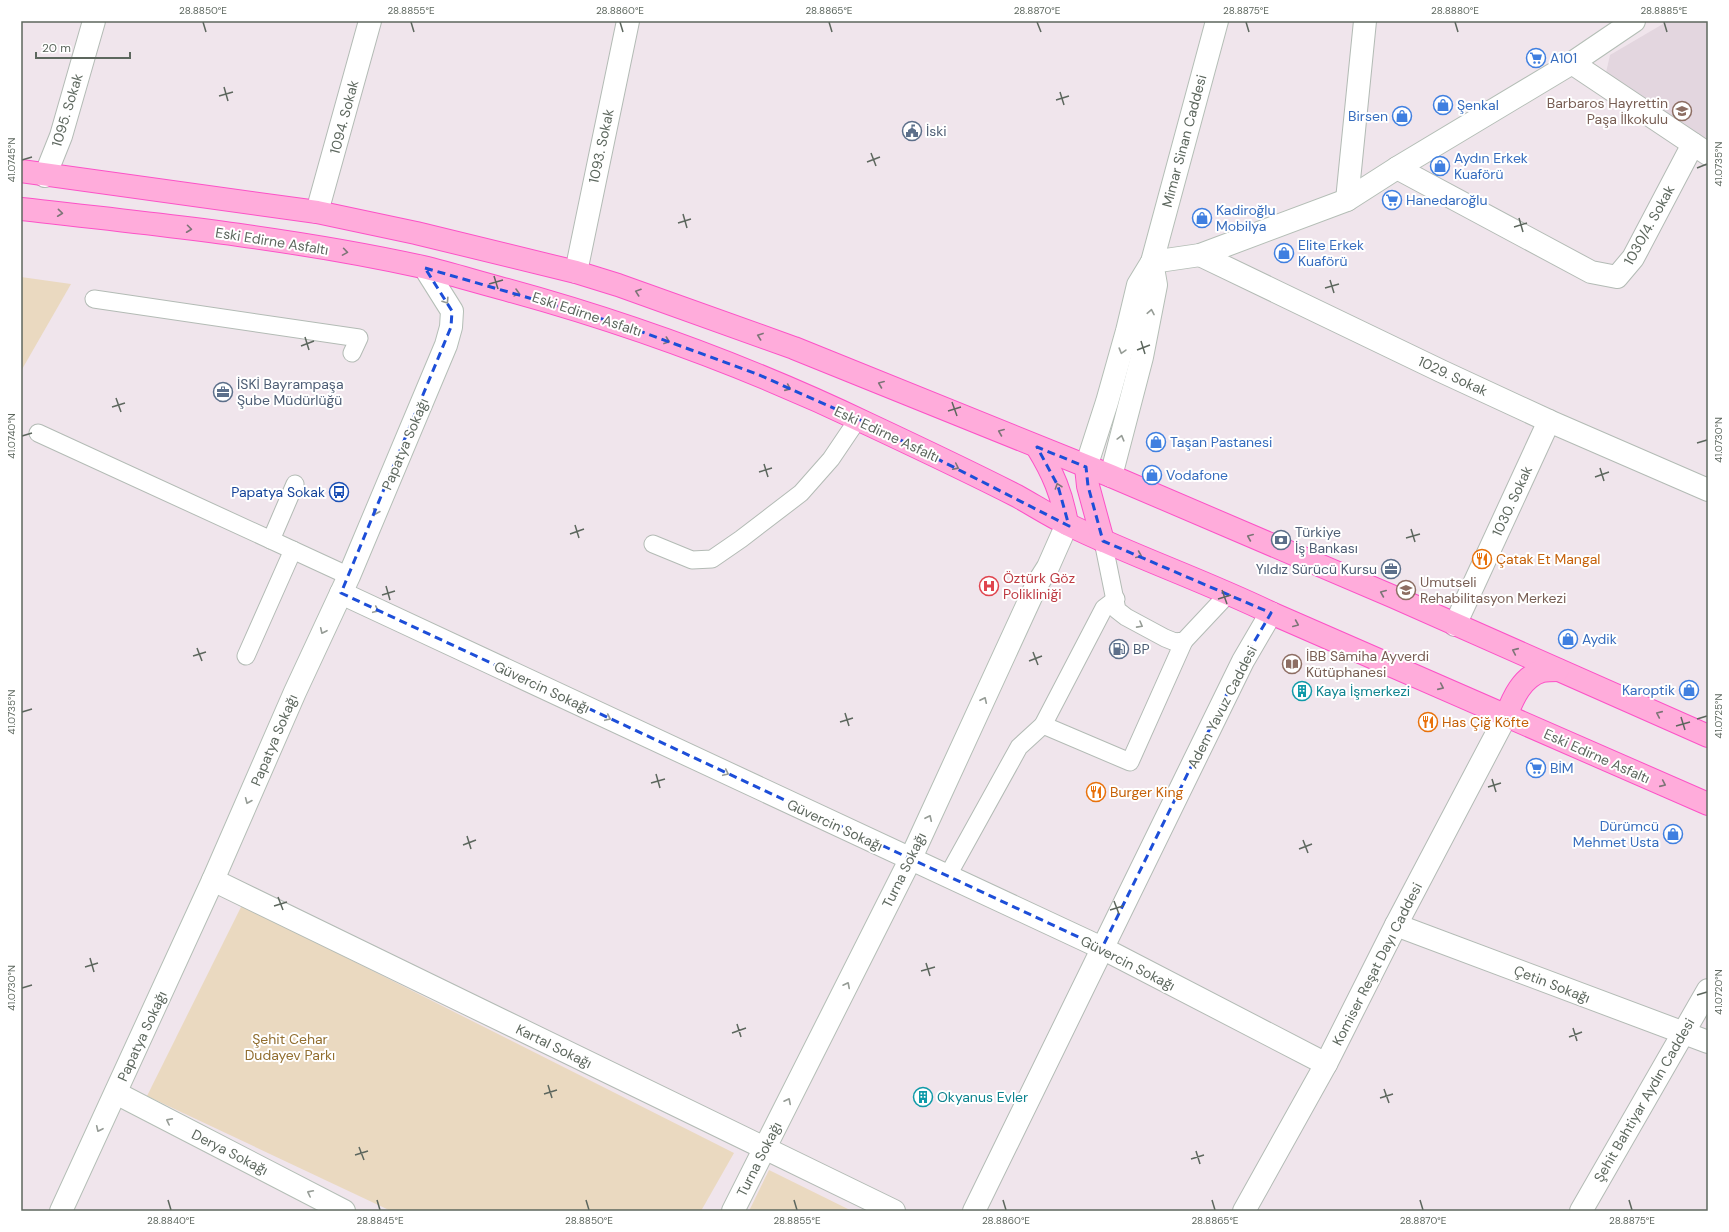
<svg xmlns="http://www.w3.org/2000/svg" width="1729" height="1232" viewBox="0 0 1729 1232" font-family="'DM Sans',sans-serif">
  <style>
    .education { fill: #e3d6df }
    .green { fill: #ead9c0 }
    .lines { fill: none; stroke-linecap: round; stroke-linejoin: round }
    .lane-casing { stroke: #b3bbb5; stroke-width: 19 }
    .street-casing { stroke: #b3bbb5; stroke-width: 24 }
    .secondary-casing { stroke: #b4beb6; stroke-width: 24 }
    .primary-casing { stroke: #fc52c7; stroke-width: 24 }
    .lane { stroke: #fff; stroke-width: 17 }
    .street { stroke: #fff; stroke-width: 22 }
    .secondary { stroke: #fff; stroke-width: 22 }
    .primary { stroke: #ffacdb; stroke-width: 22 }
    .oneway { stroke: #7d7577 }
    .oneway2 { stroke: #969c96 }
    .marked { fill: none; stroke: #1d4ed8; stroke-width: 3; stroke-dasharray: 8 5; stroke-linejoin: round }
    .ticks { fill: none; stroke: #5d675e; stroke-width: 1.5 }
    .labels { text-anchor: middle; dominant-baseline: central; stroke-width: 4; stroke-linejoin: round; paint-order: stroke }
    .shop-label { font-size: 14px; fill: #366cbe; stroke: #fff; text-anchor: start }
    .education-label { font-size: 14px; fill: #785e54; stroke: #fff; text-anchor: start }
    .street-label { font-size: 14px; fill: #5d675e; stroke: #fff }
    .service-label { font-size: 14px; fill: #4e5e75; stroke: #fff; text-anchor: start }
    .transit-label { font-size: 14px; fill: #164399; stroke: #fff; text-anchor: end }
    .food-label { font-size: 14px; fill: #c56008; stroke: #fff; text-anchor: start }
    .health-label { font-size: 14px; fill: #be3a42; stroke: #fff; text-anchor: start }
    .culture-label { font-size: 14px; fill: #0d838f; stroke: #fff; text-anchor: start }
    .park-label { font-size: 14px; fill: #926f31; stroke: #fff }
    .neatline { fill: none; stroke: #5d675e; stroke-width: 1.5 }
    .ticks-label { font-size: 10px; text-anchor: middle; fill: #5d675e }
  </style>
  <rect width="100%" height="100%" fill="#f0e5ec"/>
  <!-- education -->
  <polygon class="education" points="1668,21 1708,21 1708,145 1605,77 1610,55"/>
  <!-- green -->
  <g class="green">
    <polygon points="21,277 71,284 21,371"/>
    <polygon points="242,905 734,1153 701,1211 391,1211 147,1096"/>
    <polygon points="769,1170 852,1211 749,1211"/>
  </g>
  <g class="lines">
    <!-- lane casing -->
    <g class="lane-casing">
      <g id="lane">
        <polyline points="94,299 359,338 352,353"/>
        <polyline points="38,433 271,540"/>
        <polyline points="295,484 271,540 349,576"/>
        <polyline points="1103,541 1117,610 1126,617 1165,638 1175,642 1184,641 1229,593"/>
        <polyline points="653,544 692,560 712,559 741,539 801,493 831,459 858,419"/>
        <polyline points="246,656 293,550"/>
        <polyline points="1043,725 1130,762 1184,641"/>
        <polyline points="947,877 1019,747 1043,725 1104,608 1116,599"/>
      </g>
    </g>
    <!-- street casing -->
    <g class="street-casing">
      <g id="street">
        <polyline points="1572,63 1708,154"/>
        <polyline points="1397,168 1591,272 1617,277 1633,258 1693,144"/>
        <polyline points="45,176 61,136 94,21"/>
        <polyline points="1347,200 1365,21"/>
        <polyline points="317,212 370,21"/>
        <polyline points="1200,255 1441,371 1549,421 1708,490"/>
        <polyline points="576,272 628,21"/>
        <polyline points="341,593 1102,948 1326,1064"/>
        <polyline points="1455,625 1549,421"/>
        <polyline points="213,880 894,1211"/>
        <polyline points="1396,925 1708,1042"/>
        <polyline points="974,1211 1243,661 1271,613"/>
        <polyline points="1244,1211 1326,1064 1396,925 1506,716"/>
        <polyline points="1581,1211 1708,990"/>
      </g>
    </g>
    <!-- secondary casing -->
    <g class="secondary-casing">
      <g id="secondary">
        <polyline points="1152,262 1200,255 1347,200 1397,168 1572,63 1634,21"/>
        <polyline points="1086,467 1107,402 1127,331 1138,285 1152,262 1217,21"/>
        <polyline points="1111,476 1142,357 1156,285 1152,262"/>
        <polyline points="116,1093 344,1211"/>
        <polyline points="61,1211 213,880 295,692 349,576 446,345 451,327 452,311 425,268"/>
        <polyline points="733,1211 910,860 1036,586 1048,567 1067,524"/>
      </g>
    </g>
    <!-- primary casing -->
    <g class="primary-casing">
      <g id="primary">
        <polyline points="21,171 317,212 416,233 576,272 618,285 794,348 1111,476 1394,597 1708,736"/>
        <path d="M 21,209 C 155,224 291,238 423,267 C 448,273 474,281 500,288 C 626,322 749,367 868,424 C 917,447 968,471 1017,496 C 1035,506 1052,517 1069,525 C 1135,557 1205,581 1271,613 L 1708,804"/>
        <path d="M 1037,447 C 1053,473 1062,494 1067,524"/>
        <polyline points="1086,467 1088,486 1103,541"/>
        <path d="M 1506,716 C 1513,698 1522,677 1542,671 C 1547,670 1553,670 1558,670"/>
      </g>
    </g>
    <!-- lane -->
    <use href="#lane" class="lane"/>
    <!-- street -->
    <use href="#street" class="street"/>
    <!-- secondary -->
    <use href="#secondary" class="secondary"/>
    <!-- primary -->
    <use href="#primary" class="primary"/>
  </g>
  <!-- one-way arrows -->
  <defs><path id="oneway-chevron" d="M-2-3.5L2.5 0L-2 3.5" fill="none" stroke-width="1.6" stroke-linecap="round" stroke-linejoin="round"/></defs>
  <g class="oneway">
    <use href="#oneway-chevron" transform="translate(60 213) rotate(6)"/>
    <use href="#oneway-chevron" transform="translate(189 229) rotate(7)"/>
    <use href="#oneway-chevron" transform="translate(345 252) rotate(9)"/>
    <use href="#oneway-chevron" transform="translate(638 292) rotate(-161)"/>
    <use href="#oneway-chevron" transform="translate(517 293) rotate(15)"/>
    <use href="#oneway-chevron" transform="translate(760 336) rotate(-160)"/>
    <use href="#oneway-chevron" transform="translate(667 341) rotate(20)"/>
    <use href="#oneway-chevron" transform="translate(881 384) rotate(-158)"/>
    <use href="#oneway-chevron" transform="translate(788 388) rotate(24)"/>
    <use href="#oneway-chevron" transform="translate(1001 432) rotate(-158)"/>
    <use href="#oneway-chevron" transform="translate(956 467) rotate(26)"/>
    <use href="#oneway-chevron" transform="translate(1058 486) rotate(-109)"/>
    <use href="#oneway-chevron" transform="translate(1250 537) rotate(-157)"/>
    <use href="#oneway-chevron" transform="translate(1139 555) rotate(23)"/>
    <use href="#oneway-chevron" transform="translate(1383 593) rotate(-157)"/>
    <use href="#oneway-chevron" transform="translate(1296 624) rotate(23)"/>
    <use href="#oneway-chevron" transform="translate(1515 651) rotate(-156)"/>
    <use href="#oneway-chevron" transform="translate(1441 687) rotate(24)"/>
    <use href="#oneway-chevron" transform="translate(1659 714) rotate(-156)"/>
    <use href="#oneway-chevron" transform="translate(1663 784) rotate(24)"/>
  </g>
  <g class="oneway2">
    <use href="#oneway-chevron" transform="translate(446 301) rotate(57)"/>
    <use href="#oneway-chevron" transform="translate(1151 312) rotate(-79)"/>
    <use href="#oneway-chevron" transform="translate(1122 351) rotate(106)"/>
    <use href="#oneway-chevron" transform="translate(1121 438) rotate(-75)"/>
    <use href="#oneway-chevron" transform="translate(376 512) rotate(113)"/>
    <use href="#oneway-chevron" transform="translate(376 610) rotate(25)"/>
    <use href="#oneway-chevron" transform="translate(1140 625) rotate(29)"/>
    <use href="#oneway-chevron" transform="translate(323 631) rotate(115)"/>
    <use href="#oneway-chevron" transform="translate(984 700) rotate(-65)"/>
    <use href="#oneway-chevron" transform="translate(608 718) rotate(25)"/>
    <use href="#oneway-chevron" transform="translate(726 773) rotate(25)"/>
    <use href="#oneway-chevron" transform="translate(248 801) rotate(113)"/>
    <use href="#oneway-chevron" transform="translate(929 818) rotate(-65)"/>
    <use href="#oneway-chevron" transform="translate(847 985) rotate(-63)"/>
    <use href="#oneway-chevron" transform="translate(788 1101) rotate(-63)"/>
    <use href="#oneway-chevron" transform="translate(169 1121) rotate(-153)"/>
    <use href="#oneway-chevron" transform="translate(99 1129) rotate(115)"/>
    <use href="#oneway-chevron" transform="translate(310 1193) rotate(-153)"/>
  </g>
  <!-- marked area -->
  <path class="marked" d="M 425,268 L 623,325 L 757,374 L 867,423 L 1069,526 L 1058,486 L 1037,447 L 1086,467 L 1088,486 L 1103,541 L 1271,613 L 1243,661 L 1102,948 L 341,593 L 451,327 L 452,311 Z"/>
  <!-- ticks -->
  <path class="ticks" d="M 203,22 L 206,32M 411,22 L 414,32M 620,22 L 623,32M 829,22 L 832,32M 1037,22 L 1041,32M 1246,22 L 1249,32M 1455,22 L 1458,32M 1664,22 L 1667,32M 224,87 L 228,101M 1060,92 L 1064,105M 219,96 L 233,92M 1056,100 L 1069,96M 871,153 L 876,166M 22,160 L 32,157M 867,162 L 880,157M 1697,168 L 1707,164M 683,214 L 687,228M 1519,218 L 1523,232M 678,223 L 691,219M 1514,227 L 1527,223M 494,276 L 498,289M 1330,280 L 1334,293M 489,284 L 503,280M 1325,288 L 1339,284M 305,337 L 309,350M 1141,341 L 1145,354M 301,346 L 314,341M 1137,350 L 1150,345M 116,398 L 121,412M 952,402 L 957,416M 112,407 L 125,403M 948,411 L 961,407M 22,436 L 32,433M 1697,443 L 1707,440M 764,464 L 768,477M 1600,468 L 1604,481M 759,472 L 772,468M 1595,477 L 1609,472M 575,525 L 579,538M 1411,529 L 1415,542M 570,534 L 584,529M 1406,538 L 1420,534M 386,586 L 390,600M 1222,590 L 1227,604M 382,595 L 395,591M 1218,599 L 1231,595M 197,648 L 202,661M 1033,652 L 1038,665M 193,656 L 206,652M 1029,661 L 1042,656M 22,712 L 32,709M 845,713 L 849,726M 1681,717 L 1685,730M 1697,719 L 1707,716M 840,722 L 853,718M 1676,726 L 1690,722M 656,774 L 660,788M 1492,779 L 1496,792M 651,783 L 665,779M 1488,787 L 1501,783M 467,836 L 471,849M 1303,840 L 1308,853M 463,845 L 476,840M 1299,849 L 1312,844M 278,897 L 283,910M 1114,901 L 1119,914M 274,906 L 287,902M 1110,910 L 1123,906M 90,958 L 94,972M 926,963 L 930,976M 85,967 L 98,963M 921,971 L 935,967M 22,988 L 32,985M 1697,995 L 1707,992M 737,1024 L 741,1037M 1573,1028 L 1577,1041M 732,1033 L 746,1028M 1569,1037 L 1582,1032M 548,1085 L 552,1098M 1384,1089 L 1389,1103M 544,1094 L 557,1090M 1380,1098 L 1393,1094M 359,1147 L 364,1160M 1196,1151 L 1200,1164M 355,1155 L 368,1151M 1191,1159 L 1204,1155M 168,1200 L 171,1210M 377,1200 L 380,1210M 586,1200 L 589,1210M 794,1200 L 797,1210M 1003,1200 L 1006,1210M 1212,1200 L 1215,1210M 1420,1200 L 1423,1210M 1629,1200 L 1632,1210"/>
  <!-- icons -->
  <defs>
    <g id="supermarket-ring" transform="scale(1)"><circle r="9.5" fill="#fff" stroke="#3f7fe0" stroke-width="1.5"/><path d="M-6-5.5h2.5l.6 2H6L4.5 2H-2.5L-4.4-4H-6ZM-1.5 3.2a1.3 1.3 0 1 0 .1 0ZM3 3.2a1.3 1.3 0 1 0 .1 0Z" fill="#3f7fe0"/></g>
    <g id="shop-ring" transform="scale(1)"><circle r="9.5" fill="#fff" stroke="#3f7fe0" stroke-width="1.5"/><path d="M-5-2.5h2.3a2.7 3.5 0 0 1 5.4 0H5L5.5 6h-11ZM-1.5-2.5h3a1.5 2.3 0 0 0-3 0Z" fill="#3f7fe0"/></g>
    <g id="school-ring" transform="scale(1)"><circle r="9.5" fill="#fff" stroke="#8d6e63" stroke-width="1.5"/><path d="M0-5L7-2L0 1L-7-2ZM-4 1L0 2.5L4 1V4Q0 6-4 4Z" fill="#8d6e63"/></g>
    <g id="civic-ring" transform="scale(1)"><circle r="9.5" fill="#fff" stroke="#5c6f8a" stroke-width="1.5"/><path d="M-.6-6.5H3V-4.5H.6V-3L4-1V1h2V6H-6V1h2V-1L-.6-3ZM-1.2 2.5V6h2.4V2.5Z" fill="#5c6f8a"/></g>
    <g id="office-ring" transform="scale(1)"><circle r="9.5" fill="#fff" stroke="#5c6f8a" stroke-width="1.5"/><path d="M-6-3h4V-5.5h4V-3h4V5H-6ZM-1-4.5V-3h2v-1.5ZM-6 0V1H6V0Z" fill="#5c6f8a"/></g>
    <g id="bus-ring" transform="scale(1)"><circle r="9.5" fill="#fff" stroke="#1a4fb4" stroke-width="1.5"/><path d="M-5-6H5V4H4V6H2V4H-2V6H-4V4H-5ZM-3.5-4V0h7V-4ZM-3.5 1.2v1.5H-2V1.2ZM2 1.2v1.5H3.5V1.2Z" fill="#1a4fb4"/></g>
    <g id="bank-ring" transform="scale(1)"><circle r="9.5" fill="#fff" stroke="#5c6f8a" stroke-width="1.5"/><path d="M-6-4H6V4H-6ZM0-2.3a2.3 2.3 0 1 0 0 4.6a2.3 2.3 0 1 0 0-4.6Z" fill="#5c6f8a"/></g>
    <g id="restaurant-ring" transform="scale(1)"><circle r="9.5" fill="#fff" stroke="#e8710a" stroke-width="1.5"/><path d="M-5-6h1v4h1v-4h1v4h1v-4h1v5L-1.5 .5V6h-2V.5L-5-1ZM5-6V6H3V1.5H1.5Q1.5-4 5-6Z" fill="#e8710a"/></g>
    <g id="hospital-ring" transform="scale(1)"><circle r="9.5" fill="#fff" stroke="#e0444e" stroke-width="1.5"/><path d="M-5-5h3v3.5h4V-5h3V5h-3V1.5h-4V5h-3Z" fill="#e0444e"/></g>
    <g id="fuel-ring" transform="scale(1)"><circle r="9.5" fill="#fff" stroke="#5c6f8a" stroke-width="1.5"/><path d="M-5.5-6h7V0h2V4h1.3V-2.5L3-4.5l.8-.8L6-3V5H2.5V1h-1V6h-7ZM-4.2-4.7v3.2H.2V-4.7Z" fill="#5c6f8a"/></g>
    <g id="library-ring" transform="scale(1)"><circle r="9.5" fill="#fff" stroke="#8d6e63" stroke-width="1.5"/><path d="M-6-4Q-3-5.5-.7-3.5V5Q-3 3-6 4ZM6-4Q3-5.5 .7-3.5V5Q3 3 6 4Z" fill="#8d6e63"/></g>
    <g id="building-ring" transform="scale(1)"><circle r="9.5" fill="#fff" stroke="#0f9aa8" stroke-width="1.5"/><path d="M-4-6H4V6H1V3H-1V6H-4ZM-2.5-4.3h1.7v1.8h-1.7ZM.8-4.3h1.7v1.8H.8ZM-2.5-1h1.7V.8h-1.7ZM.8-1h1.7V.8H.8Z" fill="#0f9aa8"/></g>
  </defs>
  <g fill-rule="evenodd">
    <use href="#supermarket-ring" x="1536" y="58"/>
    <use href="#shop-ring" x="1443" y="105"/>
    <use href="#school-ring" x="1682" y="111"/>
    <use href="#shop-ring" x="1402" y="116"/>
    <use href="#civic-ring" x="912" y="131"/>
    <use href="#shop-ring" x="1440" y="166"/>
    <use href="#supermarket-ring" x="1392" y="200"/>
    <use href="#shop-ring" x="1202" y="218"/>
    <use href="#shop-ring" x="1284" y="253"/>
    <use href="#office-ring" x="223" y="392"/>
    <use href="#shop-ring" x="1156" y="442"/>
    <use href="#shop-ring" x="1152" y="475"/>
    <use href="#bus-ring" x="339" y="492"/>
    <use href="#bank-ring" x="1281" y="540"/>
    <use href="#restaurant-ring" x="1482" y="559"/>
    <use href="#office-ring" x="1391" y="569"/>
    <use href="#hospital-ring" x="989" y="586"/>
    <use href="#school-ring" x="1406" y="590"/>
    <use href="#shop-ring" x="1568" y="639"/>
    <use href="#fuel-ring" x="1119" y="649"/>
    <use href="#library-ring" x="1292" y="664"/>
    <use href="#shop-ring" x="1689" y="690"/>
    <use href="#building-ring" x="1302" y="691"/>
    <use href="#restaurant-ring" x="1428" y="722"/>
    <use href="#supermarket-ring" x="1536" y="768"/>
    <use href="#restaurant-ring" x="1096" y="792"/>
    <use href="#shop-ring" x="1673" y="834"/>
    <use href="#building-ring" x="923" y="1097"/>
  </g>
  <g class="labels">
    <!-- shop labels -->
    <g class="shop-label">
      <text x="1550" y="58">A101</text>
      <text x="1457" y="105">Şenkal</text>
      <text x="1388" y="116" text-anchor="end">Birsen</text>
      <text x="1454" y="158">Aydın Erkek<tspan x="1454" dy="16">Kuaförü</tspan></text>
      <text x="1406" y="200">Hanedaroğlu</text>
      <text x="1216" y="210">Kadiroğlu<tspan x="1216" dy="16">Mobilya</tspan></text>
      <text x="1298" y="245">Elite Erkek<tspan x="1298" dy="16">Kuaförü</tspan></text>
      <text x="1170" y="442">Taşan Pastanesi</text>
      <text x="1166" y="475">Vodafone</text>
      <text x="1582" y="639">Aydik</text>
      <text x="1675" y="690" text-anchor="end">Karoptik</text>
      <text x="1550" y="768">BİM</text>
      <text x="1659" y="826" text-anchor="end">Dürümcü<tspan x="1659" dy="16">Mehmet Usta</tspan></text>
    </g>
    <!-- education labels -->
    <g class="education-label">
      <text x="1668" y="103" text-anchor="end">Barbaros Hayrettin<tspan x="1668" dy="16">Paşa İlkokulu</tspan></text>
      <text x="1420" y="582">Umutseli<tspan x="1420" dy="16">Rehabilitasyon Merkezi</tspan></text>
      <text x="1306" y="656">İBB Sâmiha Ayverdi<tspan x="1306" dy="16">Kütüphanesi</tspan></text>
    </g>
    <!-- street labels -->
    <g class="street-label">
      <text transform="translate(67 110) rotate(-73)">1095. Sokak</text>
      <text transform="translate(344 117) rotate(-75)">1094. Sokak</text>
      <text transform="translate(1184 141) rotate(-75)">Mimar Sinan Caddesi</text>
      <text transform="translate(601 146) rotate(-78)">1093. Sokak</text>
      <text transform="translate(1649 225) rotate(-61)">1030/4. Sokak</text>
      <text transform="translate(272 241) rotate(9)">Eski Edirne Asfaltı</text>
      <text transform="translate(587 314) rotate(18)">Eski Edirne Asfaltı</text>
      <text transform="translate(1453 376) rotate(25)">1029. Sokak</text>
      <text transform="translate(887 434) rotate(25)">Eski Edirne Asfaltı</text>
      <text transform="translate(405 444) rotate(-67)">Papatya Sokağı</text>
      <text transform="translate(1512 501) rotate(-65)">1030. Sokak</text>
      <text transform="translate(542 687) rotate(25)">Güvercin Sokağı</text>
      <text transform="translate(1222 707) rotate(-63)">Adem Yavuz Caddesi</text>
      <text transform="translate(274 740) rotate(-67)">Papatya Sokağı</text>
      <text transform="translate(1597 756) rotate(24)">Eski Edirne Asfaltı</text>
      <text transform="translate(835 825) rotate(25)">Güvercin Sokağı</text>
      <text transform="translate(904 870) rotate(-64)">Turna Sokağı</text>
      <text transform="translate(1128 963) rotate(27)">Güvercin Sokağı</text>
      <text transform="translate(1377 964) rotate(-63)">Komiser Reşat Dayı Caddesi</text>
      <text transform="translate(1552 984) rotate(21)">Çetin Sokağı</text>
      <text transform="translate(142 1036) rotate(-65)">Papatya Sokağı</text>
      <text transform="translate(554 1046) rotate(26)">Kartal Sokağı</text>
      <text transform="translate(1644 1100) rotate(-60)">Şehit Bahtiyar Aydın Caddesi</text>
      <text transform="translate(230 1152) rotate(27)">Derya Sokağı</text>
      <text transform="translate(759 1159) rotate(-63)">Turna Sokağı</text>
    </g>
    <!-- service labels -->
    <g class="service-label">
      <text x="926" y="131">İski</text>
      <text x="237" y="384">İSKİ Bayrampaşa<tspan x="237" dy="16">Şube Müdürlüğü</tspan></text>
      <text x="1295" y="532">Türkiye<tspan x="1295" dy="16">İş Bankası</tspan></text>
      <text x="1377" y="569" text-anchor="end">Yıldız Sürücü Kursu</text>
      <text x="1133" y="649">BP</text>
    </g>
    <!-- transit labels -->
    <g class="transit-label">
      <text x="325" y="492">Papatya Sokak</text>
    </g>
    <!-- food labels -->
    <g class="food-label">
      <text x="1496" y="559">Çatak Et Mangal</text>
      <text x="1442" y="722">Has Çiğ Köfte</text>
      <text x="1110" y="792">Burger King</text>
    </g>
    <!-- health labels -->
    <g class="health-label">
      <text x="1003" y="578">Öztürk Göz<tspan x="1003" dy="16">Polikliniği</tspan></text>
    </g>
    <!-- culture labels -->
    <g class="culture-label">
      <text x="1316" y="691">Kaya İşmerkezi</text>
      <text x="937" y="1097">Okyanus Evler</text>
    </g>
    <!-- park labels -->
    <g class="park-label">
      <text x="290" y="1039">Şehit Cehar<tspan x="290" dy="16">Dudayev Parkı</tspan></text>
    </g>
  </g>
  <!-- border -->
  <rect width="1729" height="1232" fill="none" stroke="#ffffff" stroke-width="44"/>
  <!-- scale -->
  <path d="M36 52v6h94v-6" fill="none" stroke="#5d675e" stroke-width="2"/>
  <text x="42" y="52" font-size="12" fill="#5d675e" stroke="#ffffff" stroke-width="3" paint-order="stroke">20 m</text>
  <rect x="22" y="22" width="1685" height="1188" class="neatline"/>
  <g class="ticks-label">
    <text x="203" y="14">28.8850°E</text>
    <text x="411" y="14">28.8855°E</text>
    <text x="620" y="14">28.8860°E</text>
    <text x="829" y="14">28.8865°E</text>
    <text x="1037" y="14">28.8870°E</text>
    <text x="1246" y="14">28.8875°E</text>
    <text x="1455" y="14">28.8880°E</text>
    <text x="1664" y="14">28.8885°E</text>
    <text transform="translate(11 160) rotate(-90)" y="4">41.0745°N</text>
    <text transform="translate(1718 164) rotate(-90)" y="4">41.0735°N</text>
    <text transform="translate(11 436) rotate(-90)" y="4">41.0740°N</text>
    <text transform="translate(1718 440) rotate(-90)" y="4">41.0730°N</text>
    <text transform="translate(11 712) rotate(-90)" y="4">41.0735°N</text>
    <text transform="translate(1718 716) rotate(-90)" y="4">41.0725°N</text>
    <text transform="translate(11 988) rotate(-90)" y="4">41.0730°N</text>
    <text transform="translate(1718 992) rotate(-90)" y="4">41.0720°N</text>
    <text x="171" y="1224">28.8840°E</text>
    <text x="380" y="1224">28.8845°E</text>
    <text x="589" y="1224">28.8850°E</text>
    <text x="797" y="1224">28.8855°E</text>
    <text x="1006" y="1224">28.8860°E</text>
    <text x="1215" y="1224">28.8865°E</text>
    <text x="1423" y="1224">28.8870°E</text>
    <text x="1632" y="1224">28.8875°E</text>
  </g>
</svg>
